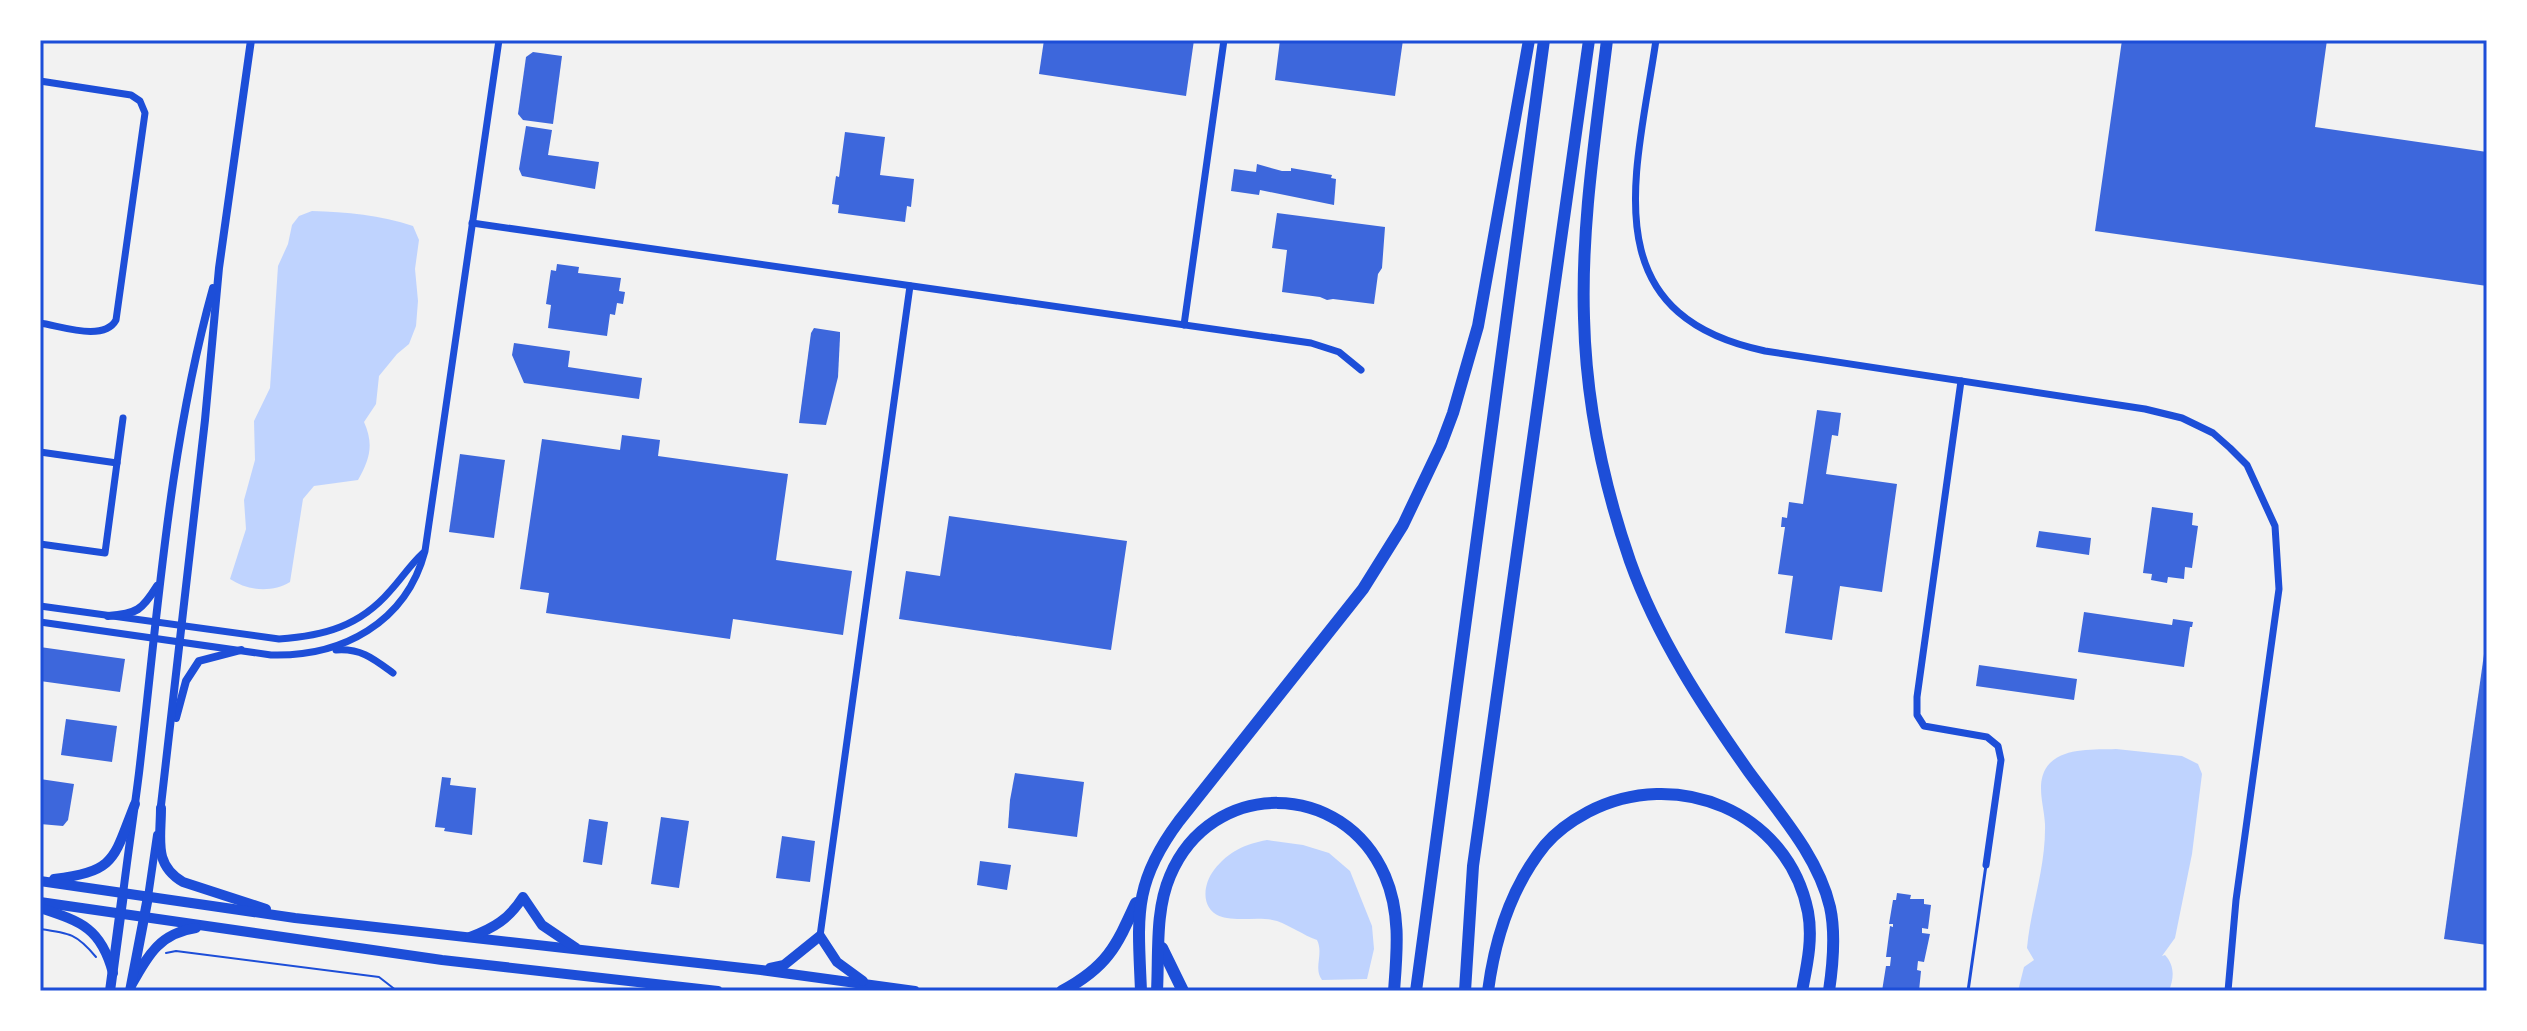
<svg xmlns="http://www.w3.org/2000/svg" width="2527" height="1031" viewBox="0 0 2527 1031" font-family="'Playfair Display',serif">
  <style>
    .water { fill: #bfd3fe }
    .building { fill: #3d67dc }
    .lines { fill: none; stroke-linecap: round; stroke-linejoin: round }
    .path { stroke: #1d4ed8; stroke-width: 2 }
    .service { stroke: #1d4ed8; stroke-width: 3 }
    .minor { stroke: #1d4ed8; stroke-width: 7 }
    .tertiary { stroke: #1d4ed8; stroke-width: 8 }
    .secondary { stroke: #1d4ed8; stroke-width: 10 }
    .motorway { stroke: #1d4ed8; stroke-width: 12 }
    .neatline { fill: none; stroke: #1d4ed8; stroke-width: 3 }
  </style>
  <rect width="100%" height="100%" fill="#f2f2f2"/>
  <!-- water -->
  <g class="water">
    <path d="M 312,211 C 346,212 381,215 413,226 L 419,240 L 415,269 L 418,301 L 416,326 L 409,344 L 397,354 L 379,376 L 376,404 L 364,422 C 374,444 370,459 358,480 L 314,486 L 303,499 L 290,582 C 272,593 248,591 230,579 L 246,529 L 244,500 L 255,460 L 254,421 L 270,388 L 278,266 L 288,244 L 292,225 L 299,216 Z"/>
    <path d="M 2116,749 L 2182,756 L 2198,764 L 2202,774 L 2192,854 L 2175,938 L 2162,956 L 2165,955 C 2175,966 2174,978 2169,991 L 2018,991 L 2024,967 L 2034,960 L 2027,948 C 2031,906 2046,867 2045,824 C 2044,804 2034,780 2050,763 C 2067,747 2095,750 2116,749 Z"/>
    <path d="M 1267,840 L 1303,845 L 1329,853 L 1350,871 L 1372,926 L 1374,949 L 1367,979 L 1322,980 C 1313,968 1324,954 1317,940 C 1303,935 1291,926 1277,921 C 1260,916 1244,921 1227,918 C 1201,914 1201,887 1214,870 C 1229,851 1245,844 1267,840 Z"/>
  </g>
  <!-- building -->
  <g class="building">
    <polygon points="1044,40 1194,40 1186,96 1039,74"/>
    <polygon points="1280,40 1403,40 1395,96 1275,80"/>
    <polygon points="2122,40 2327,40 2315,127 2487,152 2487,286 2095,231"/>
    <polygon points="533,52 562,56 553,124 523,120 518,114 526,57"/>
    <polygon points="526,126 552,130 548,155 599,162 595,189 522,176 519,169"/>
    <polygon points="845,132 885,137 880,175 914,179 911,207 907,206 905,222 838,213 839,205 832,204 836,176 839,177"/>
    <polygon points="1257,164 1282,171 1291,171 1291,168 1332,175 1331,178 1336,179 1334,205 1260,190 1259,195 1231,191 1234,169 1256,172"/>
    <polygon points="1277,213 1385,227 1382,268 1378,274 1374,304 1333,299 1327,300 1320,297 1282,292 1287,250 1272,248"/>
    <polygon points="557,264 579,267 578,273 621,278 619,291 625,292 623,304 617,303 615,315 610,314 607,336 548,328 551,305 546,304 551,270 556,271"/>
    <polygon points="814,328 840,332 840,337 838,377 826,425 799,423 811,333"/>
    <polygon points="514,343 570,351 568,367 642,378 639,399 524,383 512,355"/>
    <polygon points="1817,410 1841,413 1838,436 1832,435 1826,474 1897,484 1882,592 1840,586 1832,640 1785,633 1793,576 1778,574 1785,527 1781,527 1782,517 1787,518 1789,502 1803,504"/>
    <polygon points="622,435 660,440 658,456 788,474 776,560 852,571 843,635 733,619 730,639 546,613 549,593 520,589 542,439 620,450"/>
    <polygon points="460,454 505,460 494,538 449,532"/>
    <polygon points="2152,507 2193,513 2192,525 2198,526 2192,568 2185,567 2184,579 2168,577 2167,583 2151,580 2152,574 2143,573"/>
    <polygon points="949,516 1127,541 1111,650 899,619 906,571 940,576"/>
    <polygon points="2039,531 2091,538 2089,555 2036,547"/>
    <polygon points="2084,612 2172,625 2173,619 2193,622 2192,627 2190,627 2184,667 2078,652"/>
    <polygon points="40,647 125,659 120,692 40,681"/>
    <polygon points="2485,647 2487,647 2487,945 2444,939"/>
    <polygon points="1979,665 2077,679 2074,700 1976,686"/>
    <polygon points="66,719 117,726 112,762 61,755"/>
    <polygon points="1015,773 1084,782 1077,837 1008,828 1010,800"/>
    <polygon points="442,777 451,778 450,785 476,788 472,835 444,831 445,828 435,827"/>
    <polygon points="40,779 74,784 68,820 63,826 40,824"/>
    <polygon points="661,817 689,821 679,888 651,884"/>
    <polygon points="589,819 608,822 602,865 583,862"/>
    <polygon points="782,836 815,841 810,882 776,878"/>
    <polygon points="980,861 1011,865 1007,890 977,885"/>
    <polygon points="1897,893 1911,895 1910,899 1924,899 1924,904 1931,905 1928,929 1922,928 1922,933 1930,934 1924,962 1918,961 1917,970 1921,971 1919,991 1882,991 1886,966 1890,966 1891,957 1886,957 1890,926 1893,927 1893,924 1889,924 1893,900 1896,900"/>
  </g>
  <g class="lines">
    <!-- path -->
    <g class="path">
      <path d="M 40,929 C 70,933 77,934 96,957"/>
      <polyline points="166,953 176,951 379,977 397,991"/>
    </g>
    <!-- service -->
    <polyline class="service" points="1968,991 1986,865"/>
    <!-- minor -->
    <g class="minor">
      <path d="M 1656,40 C 1637,171 1589,314 1765,351 L 2145,409 L 2182,418 L 2213,433 L 2230,448 L 2247,465 L 2275,526 L 2279,589 L 2236,900 L 2228,991"/>
      <path d="M 40,81 L 131,95 L 140,101 L 145,113 L 116,320 C 104,342 61,326 40,323"/>
      <polyline points="472,223 1311,343 1339,352 1361,370"/>
      <polyline points="1184,325 1224,40"/>
      <polyline points="1961,381 1917,697 1917,715 1924,726 1987,737 1998,746 2001,760 1986,865"/>
      <polyline points="40,452 117,463"/>
      <polyline points="40,544 105,553 123,418"/>
      <path d="M 40,606 L 279,639 C 324,636 360,626 390,591 C 402,578 410,565 423,553"/>
      <path d="M 40,622 L 271,655 C 342,657 406,623 425,551 L 499,40"/>
      <path d="M 336,650 C 361,648 374,659 393,673"/>
      <polyline points="820,936 910,286"/>
    </g>
    <!-- tertiary -->
    <g class="tertiary">
      <path d="M 108,616 C 137,614 142,610 157,586"/>
      <polyline points="176,718 186,681 199,661 241,650"/>
      <polyline points="160,814 205,420 219,268 251,40"/>
      <path d="M 123,894 C 128,853 134,813 139,773 C 158,611 169,446 213,288"/>
      <polyline points="148,897 157,835"/>
    </g>
    <!-- secondary -->
    <g class="secondary">
      <path d="M 161,808 C 161,840 153,864 183,882 L 266,909"/>
      <path d="M 54,879 C 117,871 113,859 135,804"/>
      <polyline points="40,881 295,918 761,970 915,991"/>
      <polyline points="40,902 442,960 718,991"/>
      <path d="M 40,908 C 82,922 101,928 113,973"/>
      <path d="M 470,937 C 494,928 509,919 523,897 L 542,925 L 576,948"/>
      <polyline points="770,968 784,965 820,936 837,962 863,981"/>
      <path d="M 132,984 C 148,955 160,933 196,928"/>
      <polyline points="110,991 123,894"/>
      <polyline points="130,991 148,897"/>
    </g>
    <!-- motorway -->
    <g class="motorway">
      <path d="M 1607,40 C 1596,132 1581,225 1584,318 C 1586,401 1603,483 1630,561 C 1657,637 1703,707 1749,772 C 1779,813 1818,856 1830,907 C 1836,934 1833,964 1829,991"/>
      <polyline points="1162,948 1183,991"/>
      <path d="M 1062,991 C 1107,967 1116,947 1136,903"/>
      <path d="M 1141,991 C 1138,917 1132,884 1179,821 L 1363,589 L 1403,525 L 1441,445 L 1453,413 L 1478,326 L 1529,40"/>
      <path d="M 1157,991 C 1159,953 1155,911 1170,876 C 1211,778 1343,779 1385,876 C 1401,913 1397,952 1394,991"/>
      <polyline points="1416,991 1544,40"/>
      <polyline points="1465,991 1473,866 1589,40"/>
      <path d="M 1488,991 C 1495,938 1511,887 1545,845 C 1556,832 1573,820 1588,812 C 1676,766 1788,811 1808,912 C 1813,939 1807,965 1802,991"/>
    </g>
  </g>
  <!-- border -->
  <rect width="2527" height="1031" fill="none" stroke="#ffffff" stroke-width="84"/>
  <rect x="42" y="42" width="2443" height="947" class="neatline"/>
</svg>
